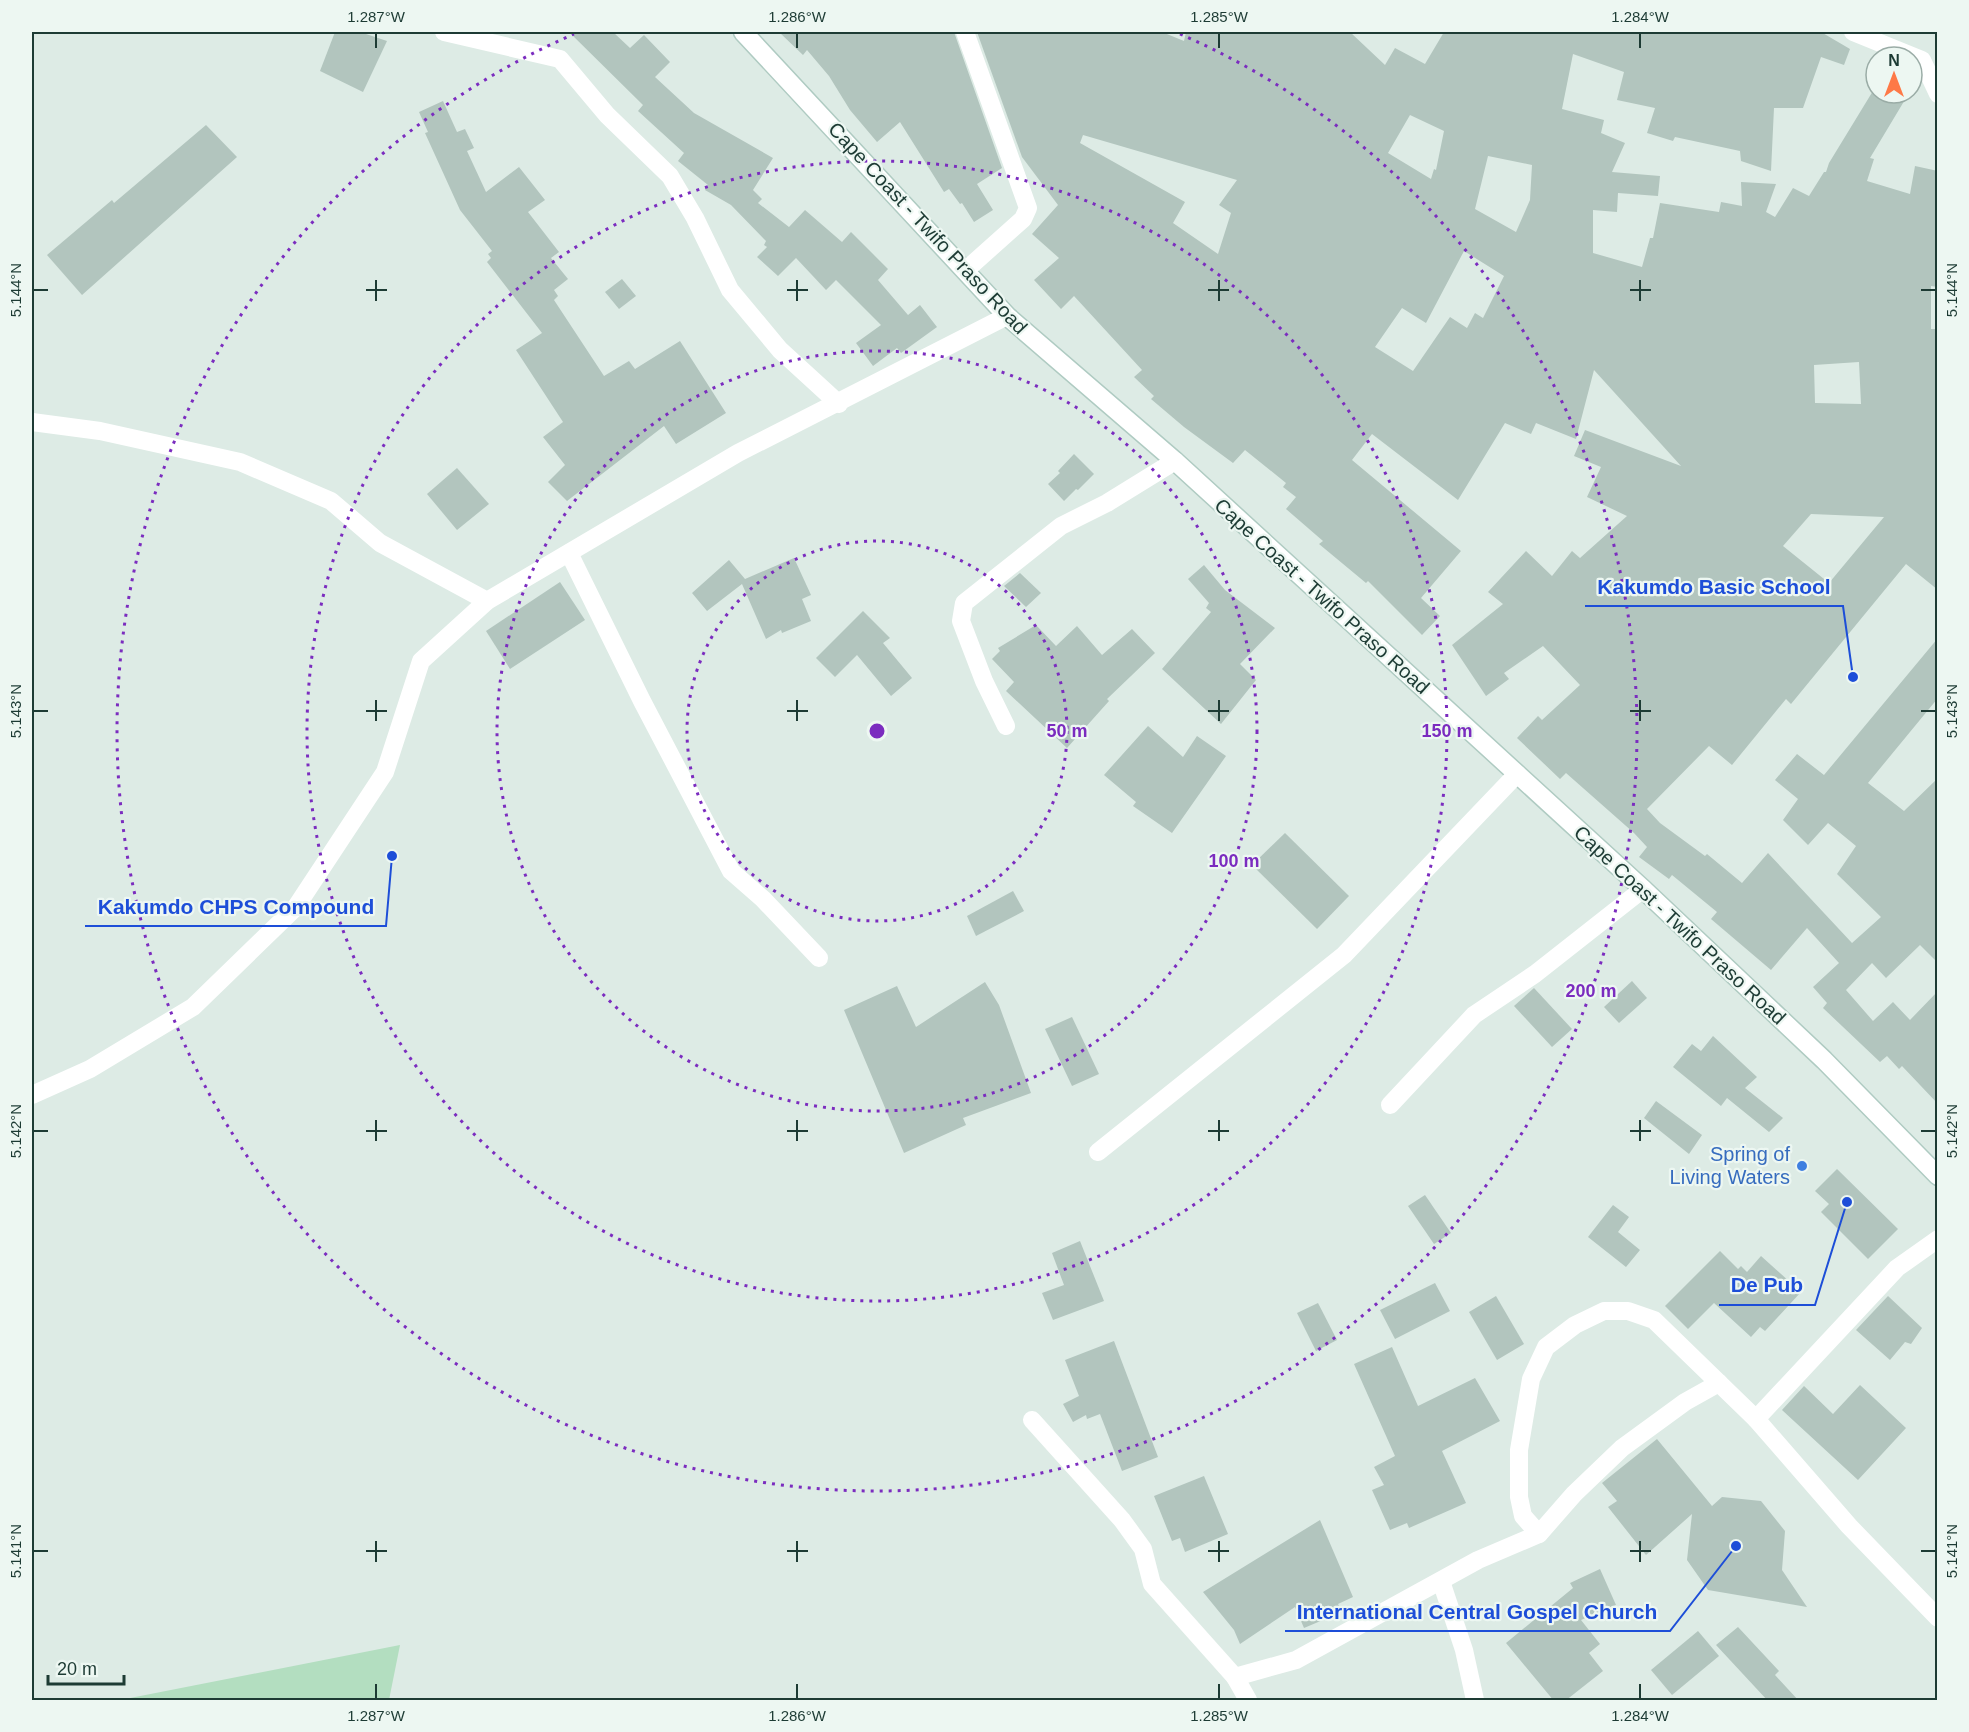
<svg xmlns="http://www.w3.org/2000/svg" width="1969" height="1732" viewBox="0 0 1969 1732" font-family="Helvetica,sans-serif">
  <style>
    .green { fill: #b3dec0 }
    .building { fill: #b2c5be; fill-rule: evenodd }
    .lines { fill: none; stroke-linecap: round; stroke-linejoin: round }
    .secondary-casing { stroke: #afcbc2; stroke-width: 21 }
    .minor { stroke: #fff; stroke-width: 18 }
    .secondary { stroke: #fff; stroke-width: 18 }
    .ticks { fill: none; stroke: #1d3b34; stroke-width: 2 }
    .ring { fill: none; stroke: #7b2cbf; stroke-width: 3; stroke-dasharray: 3 6 }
    .shop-dot { fill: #3f7fe0; stroke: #edf7f2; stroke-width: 2 }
    .labels { text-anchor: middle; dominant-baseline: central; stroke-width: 4.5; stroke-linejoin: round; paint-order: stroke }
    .street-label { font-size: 20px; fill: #1d3b34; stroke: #edf7f2 }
    .shop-label { font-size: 20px; fill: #366cbe; stroke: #edf7f2; text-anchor: end }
    .centre { fill: #7b2cbf; stroke: #edf7f2; stroke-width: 3 }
    .ring-label { font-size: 18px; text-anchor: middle; font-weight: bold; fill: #7b2cbf; stroke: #edf7f2; stroke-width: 4.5; stroke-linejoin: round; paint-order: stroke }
    .leader { fill: none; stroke: #1d4ed8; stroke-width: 2 }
    .callout-dot { fill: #1d4ed8; stroke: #edf7f2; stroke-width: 2 }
    .callout-label { font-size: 21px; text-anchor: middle; font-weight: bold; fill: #1d4ed8; stroke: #edf7f2; stroke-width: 4.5; stroke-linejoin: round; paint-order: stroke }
    .neatline { fill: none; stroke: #1d3b34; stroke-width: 2 }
    .ticks-label { font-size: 15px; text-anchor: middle; fill: #1d3b34 }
  </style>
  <rect width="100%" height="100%" fill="#ddebe5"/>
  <!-- green -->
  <polygon class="green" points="400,1645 389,1700 120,1700"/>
  <!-- building -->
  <g class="building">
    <polygon points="335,32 360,32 387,41 363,92 320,71"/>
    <polygon points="569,32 613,32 630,48 644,35 670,62 655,77 694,113 773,158 753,190 762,199 758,203 789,227 805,210 842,242 851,232 888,269 878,280 908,315 920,305 937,327 901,353 897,348 873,366 856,343 881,325 836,280 826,290 796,258 778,276 757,257 767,247 764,245 766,241 731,205 705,190 708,185 678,161 684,153 638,111 643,105"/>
    <polygon points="779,32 954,32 1002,168 977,184 993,210 974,222 962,203 960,204 949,189 944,192 900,122 877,142 850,110 829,76 807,50 803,55"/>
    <path d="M 977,32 L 1162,32 L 1184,41 L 1186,32 L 1350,32 L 1385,65 L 1395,48 L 1425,64 L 1444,32 L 1821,32 L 1850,49 L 1844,65 L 1821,57 L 1803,108 L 1774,108 L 1771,171 L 1741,161 L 1740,151 L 1675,137 L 1673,141 L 1647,133 L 1655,108 L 1617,100 L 1624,72 L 1573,54 L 1562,109 L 1604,120 L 1601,133 L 1625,143 L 1612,172 L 1660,176 L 1658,196 L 1618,193 L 1617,212 L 1593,210 L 1593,253 L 1642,267 L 1650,238 L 1653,238 L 1660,203 L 1719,212 L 1721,202 L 1742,206 L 1741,182 L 1776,184 L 1766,212 L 1775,217 L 1793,188 L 1809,196 L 1824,172 L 1826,172 L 1829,163 L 1876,86 L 1876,93 L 1909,93 L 1870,158 L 1874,159 L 1867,181 L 1910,194 L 1915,166 L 1938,171 L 1938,287 L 1931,286 L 1931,329 L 1938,329 L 1938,590 L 1906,564 L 1791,704 L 1786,699 L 1732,765 L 1709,746 L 1647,809 L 1660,823 L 1705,856 L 1707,854 L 1742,883 L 1768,853 L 1852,943 L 1881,917 L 1837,874 L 1856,846 L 1828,823 L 1808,845 L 1783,820 L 1798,799 L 1775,780 L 1797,754 L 1824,775 L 1938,638 L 1938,698 L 1868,783 L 1904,811 L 1938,778 L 1938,963 L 1920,945 L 1886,978 L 1872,963 L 1846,990 L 1873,1021 L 1893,1002 L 1910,1020 L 1938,991 L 1938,1104 L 1902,1066 L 1899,1069 L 1887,1056 L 1880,1062 L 1823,1008 L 1827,1003 L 1813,987 L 1839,963 L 1807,928 L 1771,970 L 1711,919 L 1717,912 L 1672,875 L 1669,879 L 1639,857 L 1647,847 L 1634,833 L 1566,773 L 1560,779 L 1517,738 L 1538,716 L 1542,720 L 1580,685 L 1543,646 L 1504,673 L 1509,679 L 1486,696 L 1452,645 L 1503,604 L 1488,592 L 1526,551 L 1552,576 L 1572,551 L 1580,558 L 1627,516 L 1587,497 L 1601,467 L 1574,456 L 1585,430 L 1681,466 L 1594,370 L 1576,439 L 1536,423 L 1531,434 L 1505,423 L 1458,500 L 1372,434 L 1352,460 L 1461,551 L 1421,598 L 1440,616 L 1422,635 L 1368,581 L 1366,583 L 1319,544 L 1323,541 L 1286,509 L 1296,497 L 1283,487 L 1286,483 L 1245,450 L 1233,463 L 1184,427 L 1151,399 L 1154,396 L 1134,377 L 1142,370 L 1074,296 L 1061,309 L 1034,280 L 1059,258 L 1032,234 L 1058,205 L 1022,157 ZM 1410,115 L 1444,131 L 1436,170 L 1434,169 L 1431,179 L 1388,153 ZM 1083,135 L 1237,180 L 1219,205 L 1231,213 L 1218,254 L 1173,223 L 1185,202 L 1080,143 ZM 1488,156 L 1532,165 L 1530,200 L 1516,232 L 1475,209 ZM 1464,251 L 1504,276 L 1483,318 L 1475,313 L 1467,328 L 1450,317 L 1413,371 L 1375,347 L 1402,308 L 1426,323 ZM 1859,362 L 1861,404 L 1815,403 L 1814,365 ZM 1811,514 L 1884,517 L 1829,583 L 1783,546 Z"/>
    <polygon points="443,101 457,132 465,129 474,148 467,151 486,192 519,167 545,200 528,212 559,252 551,258 568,279 554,290 558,296 554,300 604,376 629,361 635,369 680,341 726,413 676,444 664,426 567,501 548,482 565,465 543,437 563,422 516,350 542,333 487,262 491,258 488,254 492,251 460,210 425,133 428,132 419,112"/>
    <polygon points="206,125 237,157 82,295 47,255 112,200 114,203"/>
    <polygon points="622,279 636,296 619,309 605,292"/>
    <polygon points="1074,454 1094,474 1078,490 1076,489 1064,501 1048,484 1060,473 1058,471"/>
    <polygon points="457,468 489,504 457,530 427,494"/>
    <polygon points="794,558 811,595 802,599 811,621 782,633 781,630 766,639 742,584 707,611 692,593 729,560 745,579"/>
    <polygon points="1204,565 1225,590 1275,628 1240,664 1256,680 1221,724 1162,669 1211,612 1206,608 1209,603 1188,579"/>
    <polygon points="1020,573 1041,593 1026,607 1004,586"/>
    <polygon points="560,582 585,620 510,669 486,631"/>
    <polygon points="863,611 890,638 883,643 912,678 891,696 857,655 835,677 816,658"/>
    <polygon points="1036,625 1056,646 1077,626 1102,655 1132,629 1155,653 1107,699 1109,701 1067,748 1006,691 1014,682 992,659 1000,651 998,648"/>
    <polygon points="1148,726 1183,757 1197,736 1226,756 1172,833 1133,806 1136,802 1104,775"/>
    <polygon points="1285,833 1349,896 1317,929 1252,865"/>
    <polygon points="1013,891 1024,911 976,936 967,916"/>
    <polygon points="1632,981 1647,998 1619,1023 1604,1007"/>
    <polygon points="985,982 999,1005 1031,1093 963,1118 966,1125 904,1153 844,1010 897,986 916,1027"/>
    <polygon points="1534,988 1572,1029 1552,1047 1514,1006"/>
    <polygon points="1072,1017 1099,1074 1072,1086 1045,1029"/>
    <polygon points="1713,1036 1757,1077 1745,1088 1783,1118 1769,1132 1727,1098 1721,1106 1673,1067 1692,1044 1701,1051"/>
    <polygon points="1656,1101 1702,1135 1689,1154 1644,1118"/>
    <polygon points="1837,1169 1898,1229 1868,1259 1821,1212 1829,1204 1815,1191"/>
    <polygon points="1425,1195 1451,1233 1434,1244 1408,1206"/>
    <polygon points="1613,1205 1629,1217 1618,1232 1640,1250 1626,1267 1588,1237"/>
    <polygon points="1080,1241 1104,1301 1053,1320 1042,1293 1064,1285 1052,1253"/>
    <polygon points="1720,1251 1738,1269 1741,1266 1747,1272 1761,1256 1801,1292 1765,1331 1760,1327 1751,1337 1714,1303 1688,1329 1665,1306"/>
    <polygon points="1435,1283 1450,1311 1395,1339 1380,1310"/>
    <polygon points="1496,1296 1524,1344 1497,1360 1469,1312"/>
    <polygon points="1888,1296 1922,1328 1911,1344 1905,1342 1890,1360 1856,1330"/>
    <polygon points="1318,1303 1337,1340 1316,1351 1297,1313"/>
    <polygon points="1114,1341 1158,1457 1122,1471 1100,1414 1087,1419 1086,1415 1073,1422 1063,1404 1079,1396 1065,1360"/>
    <polygon points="1392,1347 1418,1406 1475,1378 1500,1421 1442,1451 1466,1503 1409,1528 1407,1523 1390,1530 1372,1490 1384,1485 1374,1467 1395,1456 1354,1364"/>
    <polygon points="1860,1385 1906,1428 1858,1480 1782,1410 1804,1386 1833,1414"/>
    <polygon points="1657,1439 1712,1506 1722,1497 1761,1501 1785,1531 1782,1570 1807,1607 1708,1590 1687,1560 1692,1514 1646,1555 1608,1507 1617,1501 1602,1483"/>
    <polygon points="1204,1476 1228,1534 1185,1552 1180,1538 1172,1541 1154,1496"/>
    <polygon points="1320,1520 1353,1597 1338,1604 1342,1612 1304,1628 1295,1607 1240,1644 1234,1630 1203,1592"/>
    <polygon points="1600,1569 1616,1605 1581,1620 1600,1644 1589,1653 1603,1671 1565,1701 1554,1701 1506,1643 1573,1588 1570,1583"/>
    <polygon points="1738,1627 1779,1671 1775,1675 1799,1701 1768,1701 1716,1645"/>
    <polygon points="1698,1631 1719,1656 1672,1695 1651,1670"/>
  </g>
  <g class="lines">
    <!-- secondary casing -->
    <g class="secondary-casing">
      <polyline id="secondary" points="743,32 1007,316 1175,461 1643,889 1824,1060 1938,1176"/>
    </g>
    <!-- minor -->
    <g class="minor">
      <polyline points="444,32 560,59 607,115 670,176 695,218 730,290 780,350 839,404"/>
      <polyline points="965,32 1028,208 1023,219 967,269"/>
      <polyline points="1853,32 1922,60 1938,94"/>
      <polyline points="32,422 100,431 240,462 331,501 380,543 487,601"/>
      <polyline points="569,553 642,701 731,871 763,899 819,958"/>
      <polyline points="1006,726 984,681 961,621 964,603 1061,526 1107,503 1175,461"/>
      <polyline points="32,1095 90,1069 193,1007 296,907 385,772 421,661 487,601 738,453 1007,316"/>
      <polyline points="1390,1105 1474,1015 1535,974 1643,889"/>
      <polyline points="1098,1152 1344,955 1517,774"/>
      <polyline points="1938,1239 1897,1268 1756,1419 1849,1526 1938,1618"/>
      <polyline points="1032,1420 1122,1520 1143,1549 1152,1584 1235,1677 1248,1700"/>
      <polyline points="1539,1534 1523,1516 1519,1497 1519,1450 1531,1379 1546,1347 1575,1325 1604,1311 1628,1311 1654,1320 1756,1419"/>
      <polyline points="1441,1581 1464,1650 1475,1700"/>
      <polyline points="1235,1677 1296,1660 1478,1560 1539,1534 1574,1494 1622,1448 1685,1402 1719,1383"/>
    </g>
    <!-- secondary -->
    <use href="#secondary" class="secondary"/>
  </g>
  <!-- ticks -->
  <path class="ticks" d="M 376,33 L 376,48M 797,33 L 797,48M 1219,33 L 1219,48M 1640,33 L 1640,48M 376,280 L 376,301M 797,280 L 797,301M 1219,280 L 1219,301M 1640,280 L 1640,301M 33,290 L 48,290M 366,290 L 387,290M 787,290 L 808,290M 1208,290 L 1229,290M 1630,290 L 1651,290M 1921,290 L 1936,290M 376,700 L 376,721M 797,700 L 797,721M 1219,700 L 1219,721M 1640,700 L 1640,721M 33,711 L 48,711M 366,711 L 387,711M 787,711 L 808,711M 1208,711 L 1229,711M 1630,711 L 1651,711M 1921,711 L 1936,711M 376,1120 L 376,1141M 797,1120 L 797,1141M 1219,1120 L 1219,1141M 1640,1120 L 1640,1141M 33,1131 L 48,1131M 366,1131 L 387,1131M 787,1131 L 808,1131M 1208,1131 L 1229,1131M 1630,1131 L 1651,1131M 1921,1131 L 1936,1131M 376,1541 L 376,1562M 797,1541 L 797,1562M 1219,1541 L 1219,1562M 1640,1541 L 1640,1562M 33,1551 L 48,1551M 366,1551 L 387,1551M 787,1551 L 808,1551M 1208,1551 L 1229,1551M 1630,1551 L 1651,1551M 1921,1551 L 1936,1551M 376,1684 L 376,1699M 797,1684 L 797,1699M 1219,1684 L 1219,1699M 1640,1684 L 1640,1699"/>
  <!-- distance rings -->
  <g class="ring">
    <circle cx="877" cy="731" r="190"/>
    <circle cx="877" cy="731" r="380"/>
    <circle cx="877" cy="731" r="570"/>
    <path d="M1180 34A760 760 0 1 1 574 34"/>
  </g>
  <!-- markers -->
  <circle class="shop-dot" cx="1802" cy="1166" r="6"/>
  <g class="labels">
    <!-- street labels -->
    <g class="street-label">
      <text transform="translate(928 228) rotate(47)">Cape Coast - Twifo Praso Road</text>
      <text transform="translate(1322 596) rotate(42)">Cape Coast - Twifo Praso Road</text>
      <text transform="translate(1680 925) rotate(43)">Cape Coast - Twifo Praso Road</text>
    </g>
    <!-- shop labels -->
    <g class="shop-label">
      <text x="1790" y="1154">Spring of<tspan x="1790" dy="23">Living Waters</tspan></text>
    </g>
  </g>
  <circle cx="877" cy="731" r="9" class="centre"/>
  <g class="ring-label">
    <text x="1067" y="737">50 m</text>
    <text x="1447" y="737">150 m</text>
    <text x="1234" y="867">100 m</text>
    <text x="1591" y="997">200 m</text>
  </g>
  <!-- callouts -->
  <path class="leader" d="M1853 677L1843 606H1585M392 856L386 926H85M1847 1202L1815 1305H1719M1736 1546L1670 1631H1285"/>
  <g class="callout-dot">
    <circle cx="1853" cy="677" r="6"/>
    <circle cx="392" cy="856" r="6"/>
    <circle cx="1847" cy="1202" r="6"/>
    <circle cx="1736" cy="1546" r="6"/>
  </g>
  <g class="callout-label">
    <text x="1714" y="594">Kakumdo Basic School</text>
    <text x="236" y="914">Kakumdo CHPS Compound</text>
    <text x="1767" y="1292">De Pub</text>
    <text x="1477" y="1619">International Central Gospel Church</text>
  </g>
  <!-- border -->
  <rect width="1969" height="1732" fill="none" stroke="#edf7f2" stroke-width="66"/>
  <!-- north arrow -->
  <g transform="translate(1894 75)"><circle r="28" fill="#edf7f2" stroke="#9aaca6" stroke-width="1.5"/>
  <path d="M0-4.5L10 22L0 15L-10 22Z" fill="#fe7947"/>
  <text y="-9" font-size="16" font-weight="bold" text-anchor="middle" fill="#1d3b34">N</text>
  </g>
  <!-- scale -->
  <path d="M48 1675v9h76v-9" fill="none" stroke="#1d3b34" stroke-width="3"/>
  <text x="57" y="1675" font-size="18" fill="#1d3b34" stroke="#edf7f2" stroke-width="4.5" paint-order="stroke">20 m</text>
  <rect x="33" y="33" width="1903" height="1666" class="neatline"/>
  <g class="ticks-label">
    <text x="376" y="22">1.287°W</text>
    <text x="797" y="22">1.286°W</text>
    <text x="1219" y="22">1.285°W</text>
    <text x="1640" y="22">1.284°W</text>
    <text transform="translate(16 290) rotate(-90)" y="5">5.144°N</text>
    <text transform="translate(1952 290) rotate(-90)" y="5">5.144°N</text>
    <text transform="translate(16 711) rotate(-90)" y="5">5.143°N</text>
    <text transform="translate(1952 711) rotate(-90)" y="5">5.143°N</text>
    <text transform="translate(16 1131) rotate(-90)" y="5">5.142°N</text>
    <text transform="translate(1952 1131) rotate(-90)" y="5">5.142°N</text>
    <text transform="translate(16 1551) rotate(-90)" y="5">5.141°N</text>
    <text transform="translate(1952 1551) rotate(-90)" y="5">5.141°N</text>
    <text x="376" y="1721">1.287°W</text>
    <text x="797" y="1721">1.286°W</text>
    <text x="1219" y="1721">1.285°W</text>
    <text x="1640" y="1721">1.284°W</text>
  </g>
</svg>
